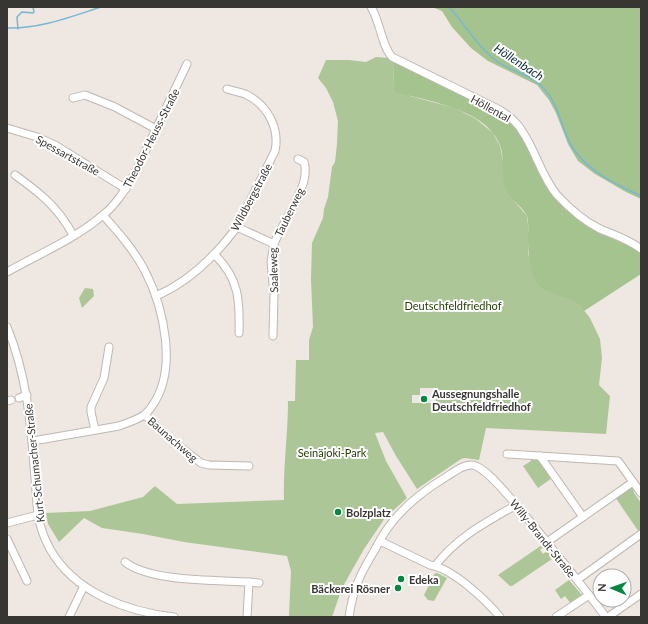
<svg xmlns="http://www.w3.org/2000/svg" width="648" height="624" viewBox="0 0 648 624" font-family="Lato,sans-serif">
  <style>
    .green { fill: #adc698; fill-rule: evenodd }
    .forest { fill: #a5c38e }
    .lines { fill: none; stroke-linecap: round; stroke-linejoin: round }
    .stream { stroke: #75b8d4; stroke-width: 1.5 }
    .street-casing { stroke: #bfb8b2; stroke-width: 9 }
    .street { stroke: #fff; stroke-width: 7 }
    .poi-dot { fill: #038743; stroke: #fff; stroke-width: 1.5 }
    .labels { text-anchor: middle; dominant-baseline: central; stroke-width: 4; stroke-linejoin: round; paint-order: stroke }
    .street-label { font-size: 11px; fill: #383633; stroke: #fff }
    .park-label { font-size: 11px; fill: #264007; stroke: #fff }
    .poi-label { font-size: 11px; font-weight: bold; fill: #383633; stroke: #fff; text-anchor: start }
    .water-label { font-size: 12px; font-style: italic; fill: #0f2f3c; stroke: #fff }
  </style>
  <rect width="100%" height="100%" fill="#efe7e1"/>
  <!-- green -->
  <g class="green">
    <path d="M 376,57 L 390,58 L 393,61 L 394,88 L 410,96 L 455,108 L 476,119 L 493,133 L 500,146 L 510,196 L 527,216 L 528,225 L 528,253 L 531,266 L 549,292 L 566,297 L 579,304 L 590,318 L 600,339 L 602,358 L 599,385 L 610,396 L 606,434 L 486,428 L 479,460 L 465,458 L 461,459 L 417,489 L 396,456 L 383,432 L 375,433 L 386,461 L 407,498 L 385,518 L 364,549 L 342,588 L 332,617 L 289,616 L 291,571 L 287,556 L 184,542 L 143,534 L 102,528 L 84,518 L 59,542 L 48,524 L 46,513 L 90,511 L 143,497 L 155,486 L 177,504 L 284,500 C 283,467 288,434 288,401 L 295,401 L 296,360 L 309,360 L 309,340 L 313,327 L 311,279 L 312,243 L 323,218 L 324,209 L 328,197 L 332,167 L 335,162 L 337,144 L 338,121 L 333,102 L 326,88 L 318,78 L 326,60 L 349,60 L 366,62 ZM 420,388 L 434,388 L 434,395 L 436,395 L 436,403 L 412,403 L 412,395 L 420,395 Z"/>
    <polygon points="85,288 93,289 94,296 82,308 79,298"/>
    <polygon points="531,458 538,458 552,478 538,488 523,466 531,461"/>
    <polygon points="629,487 633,487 634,493 641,503 641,531 639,532 615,497"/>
    <polygon points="542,545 543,547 540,550 543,554 547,551 552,557 552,559 512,586 510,586 498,575"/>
    <polygon points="435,573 437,573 447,578 434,601 428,600 424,595"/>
    <polygon points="569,580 582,595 581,598 571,604 565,596 561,599 555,590"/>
  </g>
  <!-- forest -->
  <g class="forest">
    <polygon points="432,7 641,7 641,199 626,192 595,174 578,161 568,144 556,113 549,100 537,85 488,61 471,48 452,27 442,11"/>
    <path d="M 393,61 L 493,109 L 506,119 L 517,129 L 556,198 L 630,244 L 641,253 L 641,274 L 584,311 C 582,309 580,305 578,304 C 566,295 544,295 536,282 C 529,269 528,251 528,237 C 528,231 529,222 527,216 C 522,205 508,199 505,187 C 501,174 505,158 500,145 C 486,109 428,101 395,92 L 394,88 Z"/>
  </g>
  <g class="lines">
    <!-- stream -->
    <g class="stream">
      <path d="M 449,7 C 465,24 476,45 495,60 C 508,70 526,73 538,83 C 559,100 560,126 572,147 C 587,171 617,185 641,196"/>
      <path d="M 7,28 C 40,29 70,17 101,7"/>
      <polyline points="18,29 17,17 22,12 33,13 34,12 33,7"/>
    </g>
    <!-- street casing -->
    <g class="street-casing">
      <g id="street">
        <path d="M 371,7 C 380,21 382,47 392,57 L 500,110 C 509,116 517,122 522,131 C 536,151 541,176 557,195 C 569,208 584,221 600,229 C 614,235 628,239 641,249"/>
        <polyline points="73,98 85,95 115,107 156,129"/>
        <polyline points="7,128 37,137 55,145 126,189"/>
        <path d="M 15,175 C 40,193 58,207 73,235"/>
        <polyline points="237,227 274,244 271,262 274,295 273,336"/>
        <path d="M 274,244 C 282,222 312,185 304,162 L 298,159"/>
        <path d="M 214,254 C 239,278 240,300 239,333"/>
        <path d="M 7,272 C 39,254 75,239 103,215 C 117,204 126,188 135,173 L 187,64"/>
        <path d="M 156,296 C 189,282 216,255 237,227 L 275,151 C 280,128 267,104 245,94 C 240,92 233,91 227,89"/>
        <path d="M 7,327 C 32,387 32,451 38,515 C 40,527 44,538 50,549 C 74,592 127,612 174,617"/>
        <polyline points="19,398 27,395"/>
        <polyline points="7,401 11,400"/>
        <polyline points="145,415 165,435 201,463 209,465 249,466"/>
        <polyline points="95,430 91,412 91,407 104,378 109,347"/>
        <path d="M 33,441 L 119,426 C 127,423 137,420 144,415 C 147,413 150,409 152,406 C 178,370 164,308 145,271 C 134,250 119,233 103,215"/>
        <polyline points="507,454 618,461 641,493"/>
        <polyline points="540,456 583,517"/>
        <polyline points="7,523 38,515"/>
        <polyline points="7,539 27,581"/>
        <path d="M 380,541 L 430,565 C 452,568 486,600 500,617"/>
        <polyline points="547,542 633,482"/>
        <path d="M 125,562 C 150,582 217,580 249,582 L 247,617"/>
        <path d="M 435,566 C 457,537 485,523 516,505"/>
        <polyline points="577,580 641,534"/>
        <polyline points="249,582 259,583"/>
        <polyline points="69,617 84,586"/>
        <path d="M 349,617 C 353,590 359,576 373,553 C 377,546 381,538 385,532 C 400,509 423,491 446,477 C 454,472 466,462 476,466 C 489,472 503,490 513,501 C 545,539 576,578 606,617"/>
        <polyline points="556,617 589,595"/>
        <polyline points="608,617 641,594"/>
      </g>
    </g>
    <!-- street -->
    <use href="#street" class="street"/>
  </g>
  <!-- markers -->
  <g class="poi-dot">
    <circle cx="424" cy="399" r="4"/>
    <circle cx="338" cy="512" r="4"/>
    <circle cx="401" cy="579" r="4"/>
    <circle cx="398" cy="588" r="4"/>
  </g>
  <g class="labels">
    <!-- street labels -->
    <g class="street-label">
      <text transform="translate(491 108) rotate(29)">Höllental</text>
      <text transform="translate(151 138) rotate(-63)">Theodor-Heuss-Straße</text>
      <text transform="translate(68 155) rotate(29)">Spessartstraße</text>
      <text transform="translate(251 197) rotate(-62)">Wildbergstraße</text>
      <text transform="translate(289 212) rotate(-64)">Tauberweg</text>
      <text transform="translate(273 270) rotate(-92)">Saaleweg</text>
      <text transform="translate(173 439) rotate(41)">Baunachweg</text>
      <text transform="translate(34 463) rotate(-96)">Kurt-Schumacher-Straße</text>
      <text transform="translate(543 538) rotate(51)">Willy-Brandt-Straße</text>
    </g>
    <!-- park labels -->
    <g class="park-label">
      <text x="453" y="305">Deutschfeldfriedhof</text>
      <text x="332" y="452">Seinäjoki-Park</text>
    </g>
    <!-- poi labels -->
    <g class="poi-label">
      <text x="432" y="393">Aussegnungshalle<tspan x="432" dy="13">Deutschfeldfriedhof</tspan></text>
      <text x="346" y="512">Bolzplatz</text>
      <text x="409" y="579">Edeka</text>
      <text x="390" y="588" text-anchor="end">Bäckerei Rösner</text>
    </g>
    <!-- water labels -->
    <g class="water-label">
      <text transform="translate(519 62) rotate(33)">Höllenbach</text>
    </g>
  </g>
  <!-- border -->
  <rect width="648" height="624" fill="none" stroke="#383633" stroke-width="16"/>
  <!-- north arrow -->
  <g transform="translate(612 588) rotate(272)"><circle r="19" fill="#ffffff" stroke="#afafad"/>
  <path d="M0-3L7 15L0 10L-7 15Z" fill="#038743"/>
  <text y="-6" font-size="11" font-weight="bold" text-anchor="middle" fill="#383633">N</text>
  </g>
</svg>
